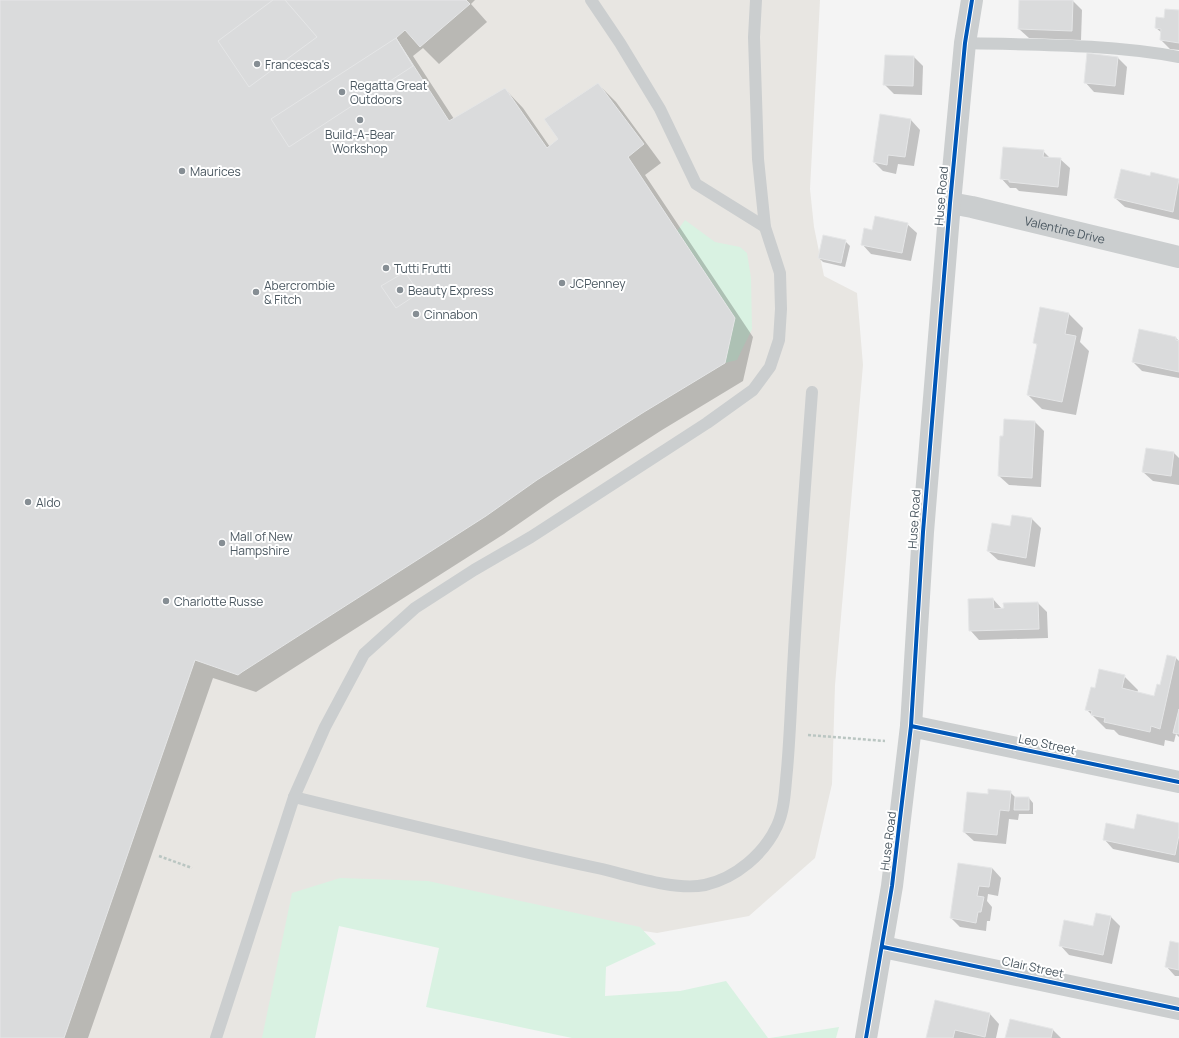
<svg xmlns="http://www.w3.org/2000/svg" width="1179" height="1038" viewBox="0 0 1179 1038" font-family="Manrope,sans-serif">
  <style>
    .commercial { fill: #e8e6e2 }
    .green { fill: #d9f2e2 }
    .shadow { fill: #0003 }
    .building { fill: #dadbdc; stroke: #e5e6e7 }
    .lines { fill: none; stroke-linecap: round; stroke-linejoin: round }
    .path { stroke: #bac6c2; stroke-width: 2.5; stroke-dasharray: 3 2; stroke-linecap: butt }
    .service { stroke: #cbcecf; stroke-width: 12 }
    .minor { stroke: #cbcecf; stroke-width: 22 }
    .tertiary { stroke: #cbcecf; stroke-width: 22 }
    .cycleway-casing { stroke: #fff; stroke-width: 6 }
    .cycleway { stroke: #0057b8; stroke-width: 4 }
    .poi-dot { fill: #868e94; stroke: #fff; stroke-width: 1.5 }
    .labels { text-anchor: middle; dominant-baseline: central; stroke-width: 4; stroke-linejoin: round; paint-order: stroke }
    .poi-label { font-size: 12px; fill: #4a5760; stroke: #fff; text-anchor: start }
    .street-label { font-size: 12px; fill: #4a5760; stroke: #fff }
  </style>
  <rect width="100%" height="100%" fill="#f4f4f4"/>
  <!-- commercial -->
  <polygon class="commercial" points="0,0 820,0 810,189 814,227 824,276 857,293 863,365 835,685 832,784 815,858 749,916 657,933 396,893 315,901 288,1038 0,1038"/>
  <!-- green -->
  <g class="green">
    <polygon points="685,220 715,242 740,247 747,253 751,278 752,329 737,360 725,363 677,231"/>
    <polygon points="340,878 428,881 640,927 656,944 606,967 605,996 680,991 726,981 768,1038 572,1038 426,1007 439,948 339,926 315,1038 262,1038 292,893"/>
    <polygon points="839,1027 836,1038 770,1038"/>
  </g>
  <!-- shadow -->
  <g class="shadow">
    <polygon points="0,0 475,0 471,4 487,22 439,64 423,48 413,56 454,119 505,89 523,108 550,147 560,139 598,84 616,102 661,163 645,175 753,337 743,381 662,430 556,498 504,534 256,692 213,678 88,1038 0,1038"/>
    <polygon points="1020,0 1073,1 1082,10 1081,40 1029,38 1019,29"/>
    <polygon points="1179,11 1179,50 1170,49 1161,40 1162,33 1156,28 1164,19"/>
    <polygon points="914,57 923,66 922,95 894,94 884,84"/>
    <polygon points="1118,58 1127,67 1124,95 1094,92 1085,82"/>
    <polygon points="911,120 920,130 914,166 898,164 896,174 883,171 874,162"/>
    <polygon points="1043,151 1050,158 1060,159 1070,168 1067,196 1019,191 1016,188 1010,188 1001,178"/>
    <polygon points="1151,173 1179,180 1179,220 1125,207 1115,198 1150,177"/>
    <polygon points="907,224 917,233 911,261 871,254 862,244 873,231"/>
    <polygon points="845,241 850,246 845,267 823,262 819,258"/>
    <polygon points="1041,308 1069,314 1083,328 1080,342 1089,351 1076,415 1042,409 1028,395 1038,346 1034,342"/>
    <polygon points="1176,338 1179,341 1179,378 1142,371 1133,362"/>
    <polygon points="1035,422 1044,431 1041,487 1009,485 999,476"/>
    <polygon points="1174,453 1179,458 1179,485 1153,481 1143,472"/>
    <polygon points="1032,519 1041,528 1035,567 998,560 988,551 1011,527"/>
    <polygon points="993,599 1002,609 1038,603 1047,612 1048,638 979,640 970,630"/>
    <polygon points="1168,656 1176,658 1179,661 1179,737 1176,734 1174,742 1165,740 1164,746 1119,735 1114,730 1106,729 1086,709 1095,689 1124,676 1138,690 1137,693 1155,697 1161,686"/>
    <polygon points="1010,792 1016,798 1029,798 1033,803 1033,814 1019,814 1018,820 1009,819 1006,844 974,841 964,832"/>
    <polygon points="1179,824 1179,863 1113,849 1104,839 1135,830"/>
    <polygon points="992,868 1001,878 998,896 988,894 987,901 992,907 990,921 987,921 986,931 960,927 951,918"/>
    <polygon points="1111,917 1120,926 1112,964 1069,955 1060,945"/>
    <polygon points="1179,944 1179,976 1175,976 1166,966"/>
    <polygon points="936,1001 990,1014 999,1024 996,1038 927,1038"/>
    <polygon points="1053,1030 1061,1038 1006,1038"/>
  </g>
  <!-- building -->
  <g class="building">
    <polygon points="0,0 466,0 470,4 420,47 405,30 396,38 449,121 505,88 547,148 558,139 544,119 598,83 644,144 628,157 735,318 725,363 644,412 537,480 486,516 242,672 238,675 195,660 64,1038 0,1038"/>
    <polygon points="273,0 285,0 317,37 249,87 218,41"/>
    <polygon points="1019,0 1073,0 1072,31 1018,29"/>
    <polygon points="1165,9 1179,10 1179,43 1160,40 1161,29 1155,28 1156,17 1164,18"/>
    <polygon points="396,38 413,66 289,147 271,119"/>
    <polygon points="1087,53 1118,57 1115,86 1084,83"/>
    <polygon points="885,55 914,56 913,86 883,85"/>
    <polygon points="880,114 911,119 905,157 888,155 887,165 873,162"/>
    <polygon points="1003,147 1044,150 1043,157 1061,158 1058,187 1009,182 1009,180 1000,179"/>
    <polygon points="1121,169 1150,176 1151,172 1179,179 1173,212 1114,198"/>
    <polygon points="875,216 908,223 902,253 861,245 864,228 872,230"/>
    <polygon points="823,235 846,240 841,263 818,258"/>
    <polygon points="405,272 419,293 396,308 381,286"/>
    <polygon points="1040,307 1069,313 1065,334 1076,336 1062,402 1027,395 1037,344 1033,343"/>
    <polygon points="1139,329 1176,337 1176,340 1179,341 1179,372 1132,362"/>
    <polygon points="1004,419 1035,421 1032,478 998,476 1000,436 1003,436"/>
    <polygon points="1146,448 1174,452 1171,476 1142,472"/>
    <polygon points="1012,515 1032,518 1026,558 987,551 992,523 1010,526"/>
    <polygon points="993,598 994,609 1004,608 1003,603 1038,602 1039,629 969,631 968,599"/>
    <polygon points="1167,655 1176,657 1160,729 1151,726 1150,732 1104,722 1105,718 1091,715 1092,711 1085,710 1091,687 1095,688 1099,669 1125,675 1122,688 1154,696 1157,684 1160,685"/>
    <polygon points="1179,709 1179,734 1173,733"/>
    <polygon points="988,789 1011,791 1009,811 1000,810 997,835 963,832 967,792 988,794"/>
    <polygon points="1015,797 1029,797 1029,810 1014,810"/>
    <polygon points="1137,814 1179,823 1179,835 1175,855 1103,840 1106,823 1134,829"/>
    <polygon points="958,863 992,868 989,887 979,886 977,896 984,897 981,912 978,912 976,923 950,918"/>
    <polygon points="1096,913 1111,916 1103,955 1059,946 1064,920 1093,926"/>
    <polygon points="1170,941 1179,943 1179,970 1165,967"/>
    <polygon points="935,1000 990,1013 985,1037 955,1030 953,1038 926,1038"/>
    <polygon points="1010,1019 1053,1029 1051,1038 1005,1038"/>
  </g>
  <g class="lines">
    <!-- path -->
    <g class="path">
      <polyline points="808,735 885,741"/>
      <polyline points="159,856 192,868"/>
    </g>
    <!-- service -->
    <g class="service">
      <polyline points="591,0 620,43 660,109 696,184 765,227"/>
      <path d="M 965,43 C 1038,45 1107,44 1179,57"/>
      <path d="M 294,797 C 396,822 499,847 602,869 C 631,876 676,891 705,885 C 736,878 764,854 777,826 C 785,809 785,788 787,770 C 790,736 791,703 793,669 C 798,577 805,485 812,392"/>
      <polyline points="216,1038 294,797 325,727 364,654 415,608 474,570 531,537 707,423 753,390 770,367 779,340 781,309 780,273 765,227 758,159 754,37 756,0"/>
    </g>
    <!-- minor -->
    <g class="minor">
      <path id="s1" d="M 950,203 L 972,207 L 1179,257"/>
      <polyline points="911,726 1179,782"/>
      <polyline points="883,947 1179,1009"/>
    </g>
    <!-- tertiary -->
    <polyline class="tertiary" points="866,1038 892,886 911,726 923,532 950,203 965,43 972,0"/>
    <!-- cycleway casing -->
    <g class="cycleway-casing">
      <g id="cycleway">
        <polyline points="911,726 1179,782"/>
        <polyline points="883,947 1179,1009"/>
        <polyline points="866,1038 892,886 911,726 923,532 950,203 965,43 972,0"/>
      </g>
    </g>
    <!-- cycleway -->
    <use href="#cycleway" class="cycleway"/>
  </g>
  <!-- markers -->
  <g class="poi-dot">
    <circle cx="257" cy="64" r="4"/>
    <circle cx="342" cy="92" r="4"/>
    <circle cx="360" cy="120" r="4"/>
    <circle cx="182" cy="171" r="4"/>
    <circle cx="386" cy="268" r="4"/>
    <circle cx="562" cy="283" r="4"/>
    <circle cx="400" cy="290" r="4"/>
    <circle cx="256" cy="292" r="4"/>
    <circle cx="416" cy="314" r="4"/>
    <circle cx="28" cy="502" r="4"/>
    <circle cx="222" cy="543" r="4"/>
    <circle cx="166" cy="601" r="4"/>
  </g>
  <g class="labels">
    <!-- poi labels -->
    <g class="poi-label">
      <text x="265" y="64">Francesca's</text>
      <text x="350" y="85">Regatta Great<tspan x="350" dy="14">Outdoors</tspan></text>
      <text x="360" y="134" text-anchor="middle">Build-A-Bear<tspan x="360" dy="14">Workshop</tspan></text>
      <text x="190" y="171">Maurices</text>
      <text x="394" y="268">Tutti Frutti</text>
      <text x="570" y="283">JCPenney</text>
      <text x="264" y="285">Abercrombie<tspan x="264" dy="14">&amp; Fitch</tspan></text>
      <text x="408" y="290">Beauty Express</text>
      <text x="424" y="314">Cinnabon</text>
      <text x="36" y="502">Aldo</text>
      <text x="230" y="536">Mall of New<tspan x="230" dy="14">Hampshire</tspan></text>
      <text x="174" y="601">Charlotte Russe</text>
    </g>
    <!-- street labels -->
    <g class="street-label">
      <text transform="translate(941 196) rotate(-85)">Huse Road</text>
      <text stroke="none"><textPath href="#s1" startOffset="118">Valentine Drive</textPath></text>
      <text transform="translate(914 519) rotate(-86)">Huse Road</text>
      <text transform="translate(1047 744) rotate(12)">Leo Street</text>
      <text transform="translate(888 841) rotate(-83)">Huse Road</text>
      <text transform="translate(1033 967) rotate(12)">Clair Street</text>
    </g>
  </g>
</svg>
